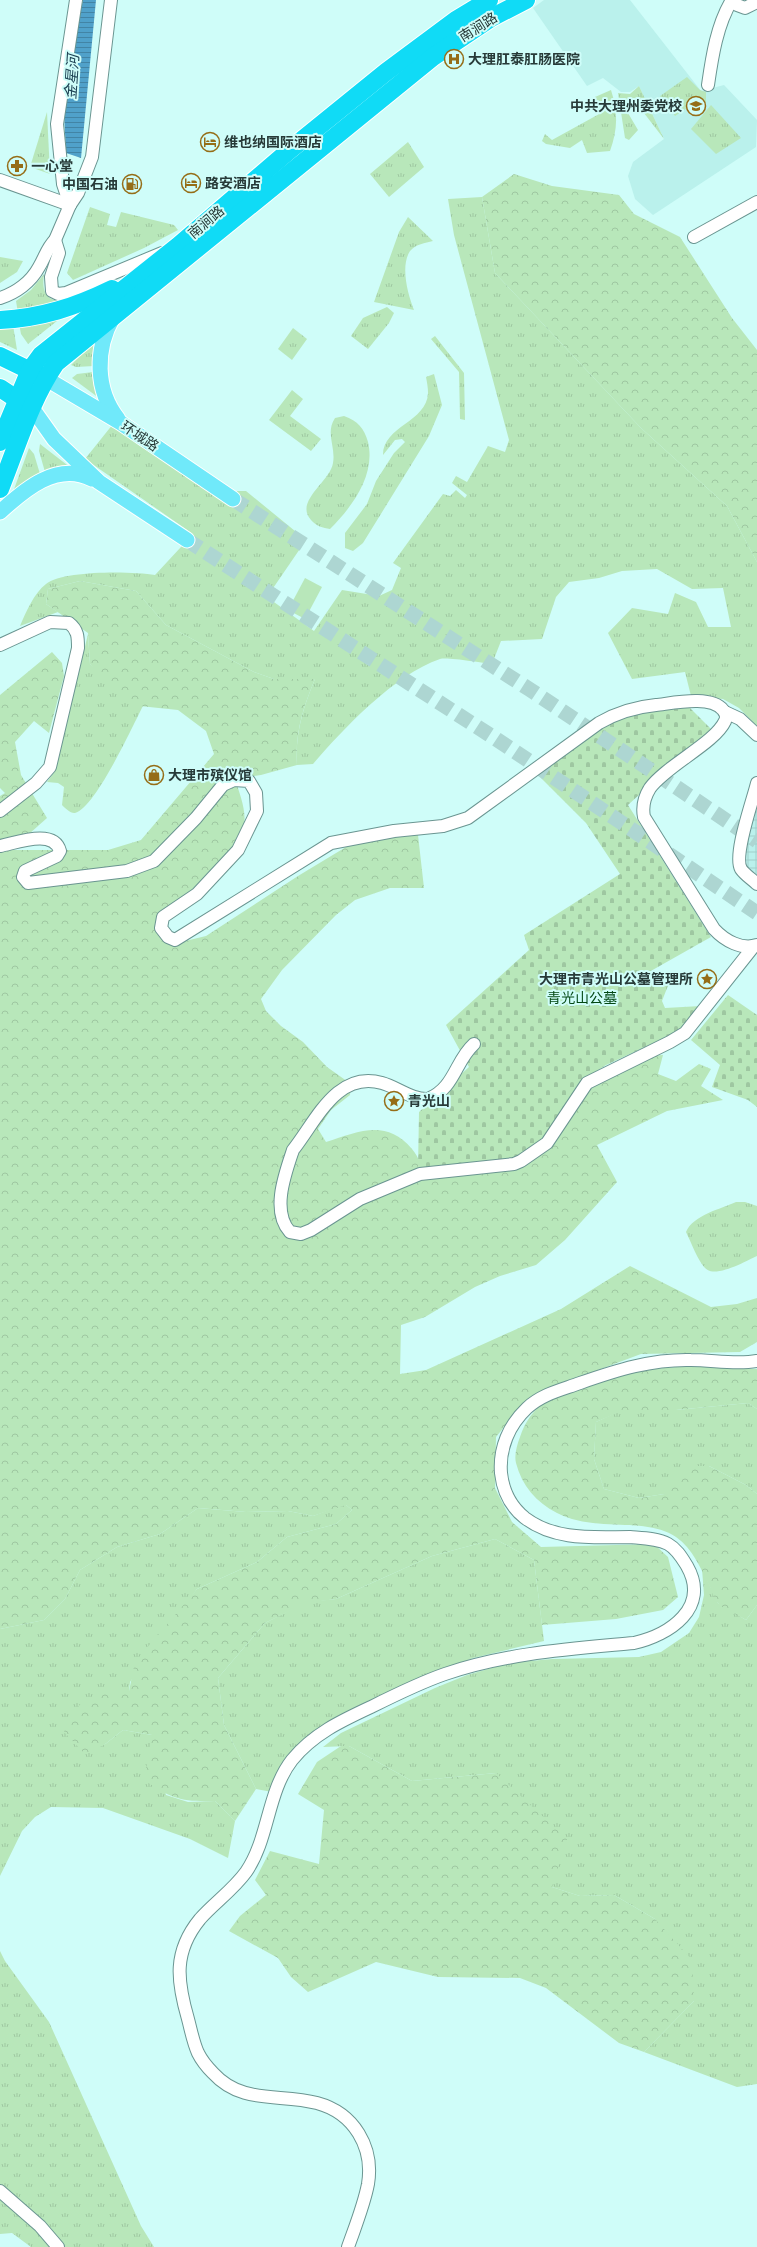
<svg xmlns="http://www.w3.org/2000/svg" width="757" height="2247" viewBox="0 0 757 2247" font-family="Roboto,'Noto Sans SC',sans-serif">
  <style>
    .built { fill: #baf1ec }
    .industrial { fill: url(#industrial-grid) }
    .grass { fill: url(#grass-tufts) }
    .forest { fill: url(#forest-crowns) }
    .cemetery { fill: url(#cemetery-stones) }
    .pitch { fill: #b8e7ba }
    .water { fill: url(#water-rules) }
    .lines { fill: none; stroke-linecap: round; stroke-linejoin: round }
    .major-tunnel { stroke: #add6d2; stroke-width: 15; stroke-dasharray: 15 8; stroke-linecap: butt }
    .minor-casing { stroke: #6a9591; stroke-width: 14 }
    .major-casing { stroke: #fff; stroke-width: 17 }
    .highway-casing { stroke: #fff; stroke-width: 20 }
    .minor { stroke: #fff; stroke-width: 12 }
    .major { stroke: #70e9fa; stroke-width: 15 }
    .highway { stroke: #10dbf6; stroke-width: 18 }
    .labels { text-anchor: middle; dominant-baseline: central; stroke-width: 4; stroke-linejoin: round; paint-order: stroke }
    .street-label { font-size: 14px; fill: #273a38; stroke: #cffdf9 }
    .poi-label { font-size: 14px; font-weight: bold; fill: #273a38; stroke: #cffdf9; text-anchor: start }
    .park-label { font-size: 14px; fill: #044813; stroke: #cffdf9 }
    .water-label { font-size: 15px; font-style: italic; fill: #1e4254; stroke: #cffdf9 }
  </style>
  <defs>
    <pattern id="industrial-grid" width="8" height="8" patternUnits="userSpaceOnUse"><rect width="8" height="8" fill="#baf1ec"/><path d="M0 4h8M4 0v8" fill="none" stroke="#a0cfcb"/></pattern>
    <pattern id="grass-tufts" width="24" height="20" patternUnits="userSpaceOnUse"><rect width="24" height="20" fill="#b8e7ba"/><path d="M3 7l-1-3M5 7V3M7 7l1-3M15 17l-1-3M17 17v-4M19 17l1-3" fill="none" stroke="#9ec7a1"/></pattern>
    <pattern id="forest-crowns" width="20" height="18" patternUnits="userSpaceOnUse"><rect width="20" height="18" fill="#b8e7ba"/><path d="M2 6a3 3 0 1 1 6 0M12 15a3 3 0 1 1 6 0" fill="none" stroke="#9ec7a1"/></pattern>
    <pattern id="cemetery-stones" width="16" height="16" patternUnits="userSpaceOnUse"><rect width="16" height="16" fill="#b8e7ba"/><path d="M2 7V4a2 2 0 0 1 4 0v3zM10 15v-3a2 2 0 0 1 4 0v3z" fill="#9ec7a1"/></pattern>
    <pattern id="water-rules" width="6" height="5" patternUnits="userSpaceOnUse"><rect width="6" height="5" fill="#50a1ca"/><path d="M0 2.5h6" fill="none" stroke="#4284a5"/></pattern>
  </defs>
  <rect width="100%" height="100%" fill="#cffdf9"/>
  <!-- built -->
  <polygon class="built" points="544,0 630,0 701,91 724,85 757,120 756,147 653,215 635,199 628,176 633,162 664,139 639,86 630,92 621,92 603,78 587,86 533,8"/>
  <!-- industrial -->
  <polygon class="industrial" points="757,808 757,875 747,866 745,858 745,848 751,819"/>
  <!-- grass -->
  <g class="grass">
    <polygon points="687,77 700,90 706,92 706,102 700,109 690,106 675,116 660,96"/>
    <polygon points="639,86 664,139 637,104 628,113 638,130 629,140 625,138 618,93 630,94"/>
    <path d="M 611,90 C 618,112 618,129 610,151 L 587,153 L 582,140 L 570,148 L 546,144 L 542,141 L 545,134 L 552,140 L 601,113 L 595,97 Z"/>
    <polygon points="711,105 741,138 716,154 691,129"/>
    <polygon points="47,112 50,174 30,167"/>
    <polygon points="408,142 424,167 389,197 370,174"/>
    <path d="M 482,197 L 495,273 L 641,428 L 727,506 L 757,562 L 757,726 L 739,708 L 723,699 L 691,696 L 685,672 L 632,679 L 608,633 L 632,608 L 668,614 L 675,593 L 696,602 L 708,627 L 731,627 L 723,588 L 692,589 L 657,569 L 622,571 L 599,578 L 569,582 L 556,597 L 542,639 L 501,641 L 492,664 C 482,663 448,657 440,659 C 395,674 343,729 313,764 L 297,765 C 295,733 303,708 315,679 L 274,679 L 254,672 L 166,625 L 136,591 L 80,581 L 48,589 L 46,604 L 58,612 L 20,626 C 26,612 34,593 46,584 C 63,570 132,571 155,575 L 193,534 L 85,459 L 113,424 L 230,503 L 237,491 L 246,491 L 306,540 L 267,597 L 314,631 L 342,590 L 379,596 L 392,590 L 401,568 L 393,563 L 443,494 L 450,496 L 456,490 L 465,498 L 467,495 L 452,483 L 456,476 L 467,482 L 488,446 L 505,452 L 509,440 L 454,235 L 448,199 Z"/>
    <polygon points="90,207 110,214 107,225 116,227 121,212 174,225 178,230 144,248 73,280 67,273"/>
    <path d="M 408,217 L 433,241 C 425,243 416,244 410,251 C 400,266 408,295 414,310 L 374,302 L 399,232 Z"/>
    <polygon points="0,257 23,261 17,272 0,283"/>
    <path d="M 44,274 C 42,288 44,299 59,301 L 18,313 L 16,301 L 31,290 Z"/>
    <polygon points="387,307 394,313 389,323 368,349 351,336 363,318"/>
    <polygon points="62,317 28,344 21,334 19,323"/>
    <polygon points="0,325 13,325 17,350 0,342"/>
    <polygon points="293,328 307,339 292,360 278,349"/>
    <polygon points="435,336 464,373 465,420 460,419 459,372 431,339"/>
    <polygon points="97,339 94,366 76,367 71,365"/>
    <polygon points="93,372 99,398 72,378 77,374"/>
    <path d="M 434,374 L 442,405 L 429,436 L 363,543 L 353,551 L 345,548 L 345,533 L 367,504 L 376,481 L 394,453 L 405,442 L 402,439 L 395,440 L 383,455 C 383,426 427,422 428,393 C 428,388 427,382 426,377 Z"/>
    <polygon points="292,390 303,399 290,416 321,439 311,451 269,420"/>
    <path d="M 344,416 C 358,421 364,428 368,442 C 376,475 352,507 330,529 C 323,528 316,526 311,520 C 294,501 330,482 333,463 C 336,447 325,433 335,418 Z"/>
    <polygon points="40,444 71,468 45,472 39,451"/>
    <polygon points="29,448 34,454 40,474 13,492"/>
    <path d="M 88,634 L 90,664 L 143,706 C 132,727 96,807 75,813 C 71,814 65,808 62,805 L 64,787 L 58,783 L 47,782 L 55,771 Z"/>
    <path d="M 736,1202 L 745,1202 L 757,1206 L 757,1256 C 746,1261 715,1279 705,1268 C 698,1261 691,1242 686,1232 C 693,1215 721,1209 736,1202 Z"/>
    <polygon points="748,1403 757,1409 757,1494 746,1485 709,1466 664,1494 639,1498 604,1489 594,1459 596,1422 624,1409 676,1410"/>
    <polygon points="345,1504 352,1510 336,1524 287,1537 257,1562 197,1589 130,1682 129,1691 104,1745 123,1730 152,1735 166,1795 188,1802 215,1801 235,1821 228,1858 190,1839 103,1808 51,1807 35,1817 22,1831 0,1876 0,1629 44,1620 65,1599 80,1570 117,1547 160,1534 198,1508 246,1512 288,1511 313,1516"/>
    <polygon points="495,1539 534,1560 544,1641 473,1658 443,1670 328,1723 272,1792 256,1789 224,1725 218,1678 265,1623 306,1602 336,1599 432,1556"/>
    <polygon points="702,1569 718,1603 746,1620 757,1605 757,2084 737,2087 644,2052 694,2001 655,1919 614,1895 580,1896 552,1887 496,1773 412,1781 349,1746 323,1747 341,1733 435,1688 467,1675 509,1663 552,1659 639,1657 661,1652 689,1633 699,1617 704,1595"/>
    <polygon points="0,1951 5,1961 49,2022 141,2226 154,2247 31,2247 12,2233 0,2234"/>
  </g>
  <!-- forest -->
  <g class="forest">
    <polygon points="514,174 552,186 619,195 634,214 680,237 732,318 757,350 757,562 727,506 641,428 495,273 482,197"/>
    <path d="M 80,581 L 136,591 L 166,625 L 254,672 L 274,679 L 315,679 C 303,708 295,732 297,765 L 261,775 L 235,779 C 240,795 248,813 243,830 C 232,869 191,895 160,917 L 177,943 L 206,936 L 298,876 L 346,847 L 382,838 L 418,835 L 424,888 L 390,888 L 355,900 L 336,915 L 282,970 L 261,999 L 266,1011 L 281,1026 L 303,1042 L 327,1067 L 351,1084 L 350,1095 L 331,1110 L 318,1129 L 326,1142 C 358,1132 386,1118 412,1149 C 419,1157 423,1170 428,1179 L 463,1173 L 554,1136 L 599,1078 L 644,1056 L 663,1055 L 658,1074 L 676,1081 L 699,1064 L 711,1069 L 701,1086 L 723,1100 L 667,1111 L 597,1145 L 617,1182 L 565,1240 L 536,1265 L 500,1276 L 475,1287 L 425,1317 L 401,1325 L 400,1374 L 426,1370 L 561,1309 L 630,1266 L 711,1307 L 737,1304 L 757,1298 L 757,1342 L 740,1352 L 641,1354 L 563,1383 L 521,1406 L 496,1437 L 495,1488 L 512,1522 L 541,1547 L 654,1544 L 668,1557 L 678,1597 L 663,1610 L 616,1619 L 542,1625 L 534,1560 L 495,1539 L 432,1556 L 336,1599 L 306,1603 L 265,1623 L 218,1678 L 224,1725 L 256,1789 L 235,1821 L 215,1801 C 182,1802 172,1799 144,1780 L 152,1735 L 123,1730 L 104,1745 L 85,1754 L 64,1732 L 69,1715 L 84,1701 L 106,1690 L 129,1691 L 135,1662 L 197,1589 L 257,1562 L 287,1537 L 336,1524 L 352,1510 L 346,1505 L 313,1516 L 288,1511 L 246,1512 L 198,1508 L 160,1534 L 117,1547 L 80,1570 L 65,1599 L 44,1620 L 0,1629 L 0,796 L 5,793 L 0,788 L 0,695 L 52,652 L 62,663 L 64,676 L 49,733 L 34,721 L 15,742 L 21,775 L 47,818 L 11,850 L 108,850 L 141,840 L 214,754 L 206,731 L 178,710 L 130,705 L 90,664 L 88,633 L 46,604 L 48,589 Z"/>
    <path d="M 686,1366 L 757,1369 L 757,1409 L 748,1403 L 676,1410 L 624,1410 L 596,1422 L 594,1459 L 604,1489 L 639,1498 L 664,1494 L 685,1466 L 709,1466 L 746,1485 L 757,1494 L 757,1605 L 746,1620 C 738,1615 724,1610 718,1603 C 714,1599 712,1592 710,1587 C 701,1569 693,1549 676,1537 C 645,1516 595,1533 557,1513 C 536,1502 522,1486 516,1463 C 514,1455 517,1445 520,1437 C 525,1422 533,1410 546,1401 C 557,1393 573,1391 586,1387 C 599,1383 612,1378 626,1374 C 646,1369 666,1368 686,1366 Z"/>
    <polygon points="341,1746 349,1746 412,1781 496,1773 567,1839 552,1887 580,1896 614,1895 655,1919 692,1960 694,2001 644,2052 619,2043 546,1988 520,1978 438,1977 376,1962 308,1992 291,1977 278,1958 229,1931 240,1916 266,1895 255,1880 270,1851 319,1864 324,1810 298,1794 317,1762"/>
  </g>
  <!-- cemetery -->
  <g class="cemetery">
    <polygon points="689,707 711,729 628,805 711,937 649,972 669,983 662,1001 665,1008 701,1006 682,1030 606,1065 589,1076 559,1126 532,1152 506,1163 418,1168 419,1112 469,1067 446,1025 529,950 524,935 620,874 586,823 537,774 586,737 631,711"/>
    <polygon points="728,995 757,1015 757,1107 748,1100 712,1087 720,1065 691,1040"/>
  </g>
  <!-- pitch -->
  <polygon class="pitch" points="305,578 322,587 305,619 288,610"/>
  <!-- water -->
  <polygon class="water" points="83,0 96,0 81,158 66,153 64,113 75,34"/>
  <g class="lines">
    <!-- major-tunnel -->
    <g class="major-tunnel">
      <polyline points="233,499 529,689 757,841"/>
      <polyline points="187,540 496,739 757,913"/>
    </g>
    <!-- minor casing -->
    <g class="minor-casing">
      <g id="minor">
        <polyline points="733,0 737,5 745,8 757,2"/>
        <path d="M 708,85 C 712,57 717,24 732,0"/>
        <polyline points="0,180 70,205"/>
        <polyline points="70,205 63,184 57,124 76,0"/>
        <polyline points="694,237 757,202"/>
        <polyline points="55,240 59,253 51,277 52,291 58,294 66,293 162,253"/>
        <path d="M 0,298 C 16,293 31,282 39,267 C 45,257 47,248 55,240 L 70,205 L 78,193 L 92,157 L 111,0"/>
        <path d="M 0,645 L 50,622 L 69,623 C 78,630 78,637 78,648 L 50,767 L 36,783 L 0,811"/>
        <polyline points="725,712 740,719 757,735"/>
        <path d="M 757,783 C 753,800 733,855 741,869 C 745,875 752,879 757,884"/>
        <path d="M 0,846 C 16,843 54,828 60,851 L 57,856 L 25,871 L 23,877 L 28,883 L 127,871 L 154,861 L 196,818 L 223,785 L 234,780 L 249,781 L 256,793 L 257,811 L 238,850 L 197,894 L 163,917 L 161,928 L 168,937 L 175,940 L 331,843 L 394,831 L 443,826 L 468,818 L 599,723 C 618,712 635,707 656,705 C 674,703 711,695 723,710 C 726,714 727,717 725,721 C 715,743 667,765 650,788 C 645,796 642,807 644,817 L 714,929 C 725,941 742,950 757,945"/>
        <path d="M 474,1044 C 455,1061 455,1088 428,1099 C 412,1100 397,1087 382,1083 C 337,1070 316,1121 293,1150 C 285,1174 271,1211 290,1232 L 301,1234 L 311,1230 L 360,1199 L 420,1174 L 514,1164 L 521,1161 L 547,1143 L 587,1083 L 670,1042 L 685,1033 L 754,946"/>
        <polyline points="0,2191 40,2226 58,2247"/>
        <path d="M 348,2247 C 355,2227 364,2205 368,2184 C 374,2147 354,2113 317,2103 C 280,2093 242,2105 213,2073 C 207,2067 202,2061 198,2053 C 193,2042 191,2030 188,2019 C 177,1981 173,1952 200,1919 C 214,1903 233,1890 246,1872 C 269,1839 267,1792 292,1760 C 313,1734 341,1721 371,1707 C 395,1695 419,1683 445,1674 C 506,1653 570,1649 634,1643 C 669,1635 711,1608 687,1566 C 682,1558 677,1549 668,1544 C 657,1538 642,1538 630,1537 C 593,1537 556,1541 525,1518 C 511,1507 503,1491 501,1473 C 499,1448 509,1425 527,1408 C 542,1394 561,1390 580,1383 C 617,1370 652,1359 691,1360 C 713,1360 736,1365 757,1361"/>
      </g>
    </g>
    <!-- major casing -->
    <g class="major-casing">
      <g id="major">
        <path d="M 113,317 C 95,349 95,390 118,419"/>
        <polyline points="45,378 121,423 233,499"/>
        <polyline points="32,408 54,439 99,482 187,540"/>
        <path d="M 0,512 C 24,490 57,461 92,479"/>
      </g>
    </g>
    <!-- highway casing -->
    <g class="highway-casing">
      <g id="highway">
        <path d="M 0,320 C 41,318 75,307 112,289"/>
        <polyline points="0,356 41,376"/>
        <polyline points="0,388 27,406"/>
        <polyline points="0,442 30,370 41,355 178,246 291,149 386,72 456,20 489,0"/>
        <path d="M 0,489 C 17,447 30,401 56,363 L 433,57 L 491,18 L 526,0"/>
      </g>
    </g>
    <!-- minor -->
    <use href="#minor" class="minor"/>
    <!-- major -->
    <use href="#major" class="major"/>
    <!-- highway -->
    <use href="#highway" class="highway"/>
  </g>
  <!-- icons -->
  <defs>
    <g id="hospital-ring" transform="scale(1)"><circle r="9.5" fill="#cffdf9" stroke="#956d17" stroke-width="1.5"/><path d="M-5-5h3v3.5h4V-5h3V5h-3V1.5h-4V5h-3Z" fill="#956d17"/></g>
    <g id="university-ring" transform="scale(1)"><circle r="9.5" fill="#cffdf9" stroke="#956d17" stroke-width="1.5"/><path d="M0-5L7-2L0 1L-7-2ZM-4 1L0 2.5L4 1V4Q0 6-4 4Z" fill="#956d17"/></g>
    <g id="hotel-ring" transform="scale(1)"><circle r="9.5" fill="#cffdf9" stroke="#956d17" stroke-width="1.5"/><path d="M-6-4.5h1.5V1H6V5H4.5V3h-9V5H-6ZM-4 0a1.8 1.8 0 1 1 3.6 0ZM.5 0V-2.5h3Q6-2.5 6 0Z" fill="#956d17"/></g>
    <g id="pharmacy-ring" transform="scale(1)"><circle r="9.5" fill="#cffdf9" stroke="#956d17" stroke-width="1.5"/><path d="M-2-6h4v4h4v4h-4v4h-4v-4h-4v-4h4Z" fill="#956d17"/></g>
    <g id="fuel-ring" transform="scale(1)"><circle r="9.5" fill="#cffdf9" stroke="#956d17" stroke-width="1.5"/><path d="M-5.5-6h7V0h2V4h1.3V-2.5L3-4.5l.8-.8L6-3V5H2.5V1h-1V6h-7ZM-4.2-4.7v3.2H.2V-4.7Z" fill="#956d17"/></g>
    <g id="shop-ring" transform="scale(1)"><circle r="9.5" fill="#cffdf9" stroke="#956d17" stroke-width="1.5"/><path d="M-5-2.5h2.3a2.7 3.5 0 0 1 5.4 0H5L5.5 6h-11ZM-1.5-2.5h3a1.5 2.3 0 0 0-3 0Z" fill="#956d17"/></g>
    <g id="sight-ring" transform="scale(1)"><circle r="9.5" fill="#cffdf9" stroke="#956d17" stroke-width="1.5"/><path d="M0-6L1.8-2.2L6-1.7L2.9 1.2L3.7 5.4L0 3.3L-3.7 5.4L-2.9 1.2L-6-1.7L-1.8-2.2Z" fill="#956d17"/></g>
  </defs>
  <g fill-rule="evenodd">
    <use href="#hospital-ring" x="454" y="59"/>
    <use href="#university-ring" x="696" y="106"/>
    <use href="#hotel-ring" x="210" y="142"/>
    <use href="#pharmacy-ring" x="17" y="166"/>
    <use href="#hotel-ring" x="191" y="183"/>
    <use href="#fuel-ring" x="132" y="184"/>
    <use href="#shop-ring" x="154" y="775"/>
    <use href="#sight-ring" x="707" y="979"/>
    <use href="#sight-ring" x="394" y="1101"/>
  </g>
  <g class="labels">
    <!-- street labels -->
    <g class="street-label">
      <text transform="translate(478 27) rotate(-32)">南涧路</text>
      <text transform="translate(206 222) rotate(-40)">南涧路</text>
      <text transform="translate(140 436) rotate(34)">环城路</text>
    </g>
    <!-- poi labels -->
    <g class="poi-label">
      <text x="468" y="59">大理肛泰肛肠医院</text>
      <text x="682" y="106" text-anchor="end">中共大理州委党校</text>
      <text x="224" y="142">维也纳国际酒店</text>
      <text x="31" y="166">一心堂</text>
      <text x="205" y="183">路安酒店</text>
      <text x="118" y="184" text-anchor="end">中国石油</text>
      <text x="168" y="775">大理市殡仪馆</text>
      <text x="693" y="979" text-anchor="end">大理市青光山公墓管理所</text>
      <text x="408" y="1101">青光山</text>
    </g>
    <!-- park labels -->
    <g class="park-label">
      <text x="582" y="998">青光山公墓</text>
    </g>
    <!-- water labels -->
    <g class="water-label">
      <text transform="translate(72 77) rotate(-86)">金星河</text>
    </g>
  </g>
</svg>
